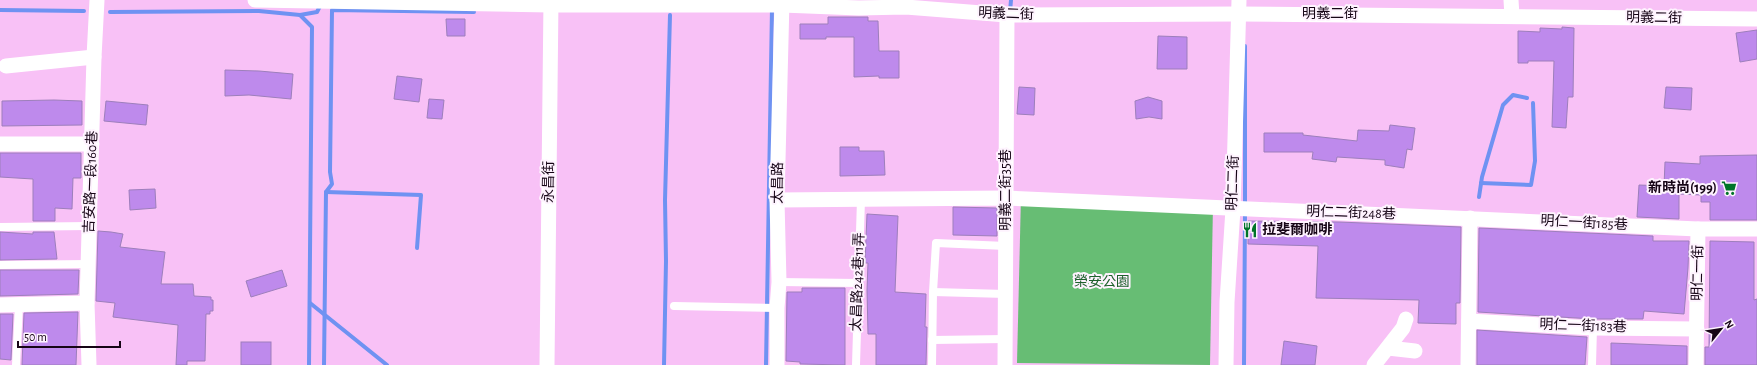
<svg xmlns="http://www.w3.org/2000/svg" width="1757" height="365" viewBox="0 0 1757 365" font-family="'Alegreya Sans','Noto Sans TC',sans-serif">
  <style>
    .green { fill: #67bd74 }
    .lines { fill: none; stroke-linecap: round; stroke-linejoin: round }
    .stream { stroke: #6f92f2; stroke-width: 4 }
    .building { fill: #be8aec; stroke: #9d7fbb }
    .lane { stroke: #fff; stroke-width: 8 }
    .street { stroke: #fff; stroke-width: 15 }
    .labels { text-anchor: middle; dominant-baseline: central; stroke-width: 4; stroke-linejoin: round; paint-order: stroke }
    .street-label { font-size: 14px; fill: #160516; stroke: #fef3fe }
    .poi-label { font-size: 14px; font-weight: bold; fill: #160516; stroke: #fef3fe; text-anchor: end }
    .park-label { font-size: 14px; fill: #1f612d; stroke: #fef3fe }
  </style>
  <rect width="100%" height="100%" fill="#f8c1f6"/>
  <!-- green -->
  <polygon class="green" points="1021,195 1213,205 1210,365 1017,363"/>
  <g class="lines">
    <!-- stream -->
    <g class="stream">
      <polyline points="0,10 84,11"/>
      <polyline points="110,12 259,11 300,15 317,12 321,4"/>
      <polyline points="1010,12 1011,0"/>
      <polyline points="300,15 312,27 309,365"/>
      <polyline points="1481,183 1531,185 1535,161 1533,103"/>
      <polyline points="326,192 421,195 417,248"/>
      <polyline points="1479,197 1482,177 1503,105 1513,95 1527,98"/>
      <polyline points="1245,206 1245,46"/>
      <polyline points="310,303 387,365"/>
      <polyline points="324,365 326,192 332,184 330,172 332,10 474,12"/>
      <polyline points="664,365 666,261 665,200 670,15"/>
      <polyline points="766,365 772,8"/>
      <polyline points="1244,365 1245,212"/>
    </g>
  </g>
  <!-- building -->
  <g class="building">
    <polygon points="828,17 868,17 868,21 878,21 879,51 899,51 899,78 879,78 879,76 854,77 854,37 826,37 826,39 800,39 800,24 828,24"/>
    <polygon points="446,19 465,19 465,36 447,36"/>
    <polygon points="1562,27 1574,28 1573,97 1568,97 1566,128 1552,127 1554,61 1528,61 1528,63 1518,63 1518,31 1540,32 1540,28 1562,29"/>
    <polygon points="1757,30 1757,59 1740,62 1736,33"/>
    <polygon points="1158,36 1187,37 1187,69 1157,69"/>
    <polygon points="225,70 259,71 293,74 291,99 249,95 225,96"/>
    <polygon points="397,76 422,79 419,102 394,99"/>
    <polygon points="1019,87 1035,88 1034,115 1017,114"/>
    <polygon points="1666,87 1692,88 1691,110 1664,108"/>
    <polygon points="1148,97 1162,101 1162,119 1149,117 1136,119 1135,101"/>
    <polygon points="429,99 444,100 442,119 427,118"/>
    <polygon points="54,100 82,101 82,125 2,126 2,101"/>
    <polygon points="106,101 148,105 146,125 104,121"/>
    <polygon points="1390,125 1415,128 1412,150 1407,149 1404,168 1385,165 1385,160 1337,157 1336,162 1312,159 1313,152 1264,152 1264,133 1303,133 1303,135 1357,141 1358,130 1389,131"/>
    <polygon points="840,147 859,147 859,151 884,151 885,175 840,176"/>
    <polygon points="0,153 81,153 81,178 73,178 72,209 55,208 55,221 33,221 33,179 0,177"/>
    <polygon points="1757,155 1757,220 1710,220 1710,202 1701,202 1701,195 1679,194 1679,219 1637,217 1639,185 1664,186 1665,162 1700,164 1700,156"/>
    <polygon points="155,189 156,208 130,210 129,190"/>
    <polygon points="953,207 997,208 997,236 953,235"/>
    <polygon points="867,214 898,216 895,292 926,294 925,327 927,327 926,365 876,365 876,334 868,334 867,290 868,263 865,263"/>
    <polygon points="1248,221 1339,222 1461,227 1460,303 1456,303 1456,324 1418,323 1419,300 1316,298 1318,246 1248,244"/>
    <polygon points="1479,228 1653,236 1653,241 1689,241 1688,268 1684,314 1644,311 1643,319 1593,319 1478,312"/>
    <polygon points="98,231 111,232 123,234 120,247 165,252 161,284 193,284 194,296 211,297 211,300 213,300 213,311 210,311 210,314 206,314 205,361 187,361 187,365 176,365 178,325 113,317 115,303 96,301"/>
    <polygon points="0,232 33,234 33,232 54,232 57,259 0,260"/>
    <polygon points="1710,241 1754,242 1754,300 1757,299 1757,365 1705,365 1705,347 1709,347"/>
    <polygon points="0,270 79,270 78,294 0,296"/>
    <polygon points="282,270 287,286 251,297 246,281"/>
    <polygon points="802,288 845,288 845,365 800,364 800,362 786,361 787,292 802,292"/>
    <polygon points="78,312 76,365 22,365 24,313"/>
    <polygon points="0,314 13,314 11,360 0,359"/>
    <polygon points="1477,330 1587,337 1585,365 1477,365"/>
    <polygon points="1284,341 1317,346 1315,365 1281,365"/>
    <rect x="241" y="342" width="30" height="23"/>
    <polygon points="1611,343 1687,346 1687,365 1611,365"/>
  </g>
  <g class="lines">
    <!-- lane -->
    <g class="lane">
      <polyline points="0,227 90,226"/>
      <polyline points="0,265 89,264"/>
      <polyline points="779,282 858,283"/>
      <polyline points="933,292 1006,294"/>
      <polyline points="674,306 777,308"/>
      <polyline points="932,340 1005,339"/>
      <polyline points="16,365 19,305"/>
      <polyline points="856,365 861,199"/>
      <polyline points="932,365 933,292 936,243 1006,246"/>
      <polyline points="1592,365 1593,328"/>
    </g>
    <!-- street -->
    <g class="street">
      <polyline points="255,0 550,5 782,5 859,8 906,7 1007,15 1239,14 1757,19"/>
      <polyline points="1511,0 1512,16"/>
      <polyline points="6,66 94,57"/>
      <polyline points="1,144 92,144"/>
      <polyline points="777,200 1005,198 1698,229 1757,229"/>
      <polyline points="0,305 87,303"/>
      <polyline points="1469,321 1593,328 1697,329"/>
      <polyline points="1388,348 1415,351"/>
      <polyline points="89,365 87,303 94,57 97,0"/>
      <polyline points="547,365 551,0"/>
      <polyline points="777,365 777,308 779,282 777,200 782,0"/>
      <polyline points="1005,365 1007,15"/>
      <polyline points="1226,365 1227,302 1233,209 1239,0"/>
      <polyline points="1374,365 1403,328 1406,319"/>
      <polyline points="1468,365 1470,218"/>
      <polyline points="1696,365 1698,229"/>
    </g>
  </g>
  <!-- icons -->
  <defs>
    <g id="supermarket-bare" transform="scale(1.2)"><path d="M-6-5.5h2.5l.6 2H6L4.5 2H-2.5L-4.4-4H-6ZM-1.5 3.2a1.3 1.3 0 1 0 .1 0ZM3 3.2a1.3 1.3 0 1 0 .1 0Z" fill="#007428" stroke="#fef3fe" stroke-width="2.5" paint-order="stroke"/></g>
    <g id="restaurant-bare" transform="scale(1.2)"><path d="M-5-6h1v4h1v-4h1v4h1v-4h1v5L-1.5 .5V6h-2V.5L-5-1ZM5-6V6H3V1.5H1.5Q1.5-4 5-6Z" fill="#007428" stroke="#fef3fe" stroke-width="2.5" paint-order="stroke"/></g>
  </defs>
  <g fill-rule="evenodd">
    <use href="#supermarket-bare" x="1729" y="188"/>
    <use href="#restaurant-bare" x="1250" y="230"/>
  </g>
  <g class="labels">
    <!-- street labels -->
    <g class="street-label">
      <text transform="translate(1006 14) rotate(2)">明義二街</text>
      <text x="1330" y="14">明義二街</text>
      <text transform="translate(1654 18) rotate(1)">明義二街</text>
      <text transform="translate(91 182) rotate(-88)">吉安路一段160巷</text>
      <text transform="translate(549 182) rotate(-89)">永昌街</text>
      <text transform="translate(778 183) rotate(-89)">太昌路</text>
      <text transform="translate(1233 183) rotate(-88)">明仁二街</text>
      <text transform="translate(1006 190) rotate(-90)">明義二街35巷</text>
      <text transform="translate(1351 213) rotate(2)">明仁二街248巷</text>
      <text transform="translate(1584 223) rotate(3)">明仁一街185巷</text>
      <text transform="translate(1698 273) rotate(-89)">明仁一街</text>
      <text transform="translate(858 282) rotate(-88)">太昌路242巷11弄</text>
      <text transform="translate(1583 326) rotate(2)">明仁一街183巷</text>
    </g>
    <!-- poi labels -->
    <g class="poi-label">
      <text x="1717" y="188">新時尚(199)</text>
      <text x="1262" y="230" text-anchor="start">拉斐爾咖啡</text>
    </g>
    <!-- park labels -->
    <g class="park-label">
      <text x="1102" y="282">榮安公園</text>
    </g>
  </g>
  <!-- north arrow -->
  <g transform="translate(1721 329) rotate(60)" stroke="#fef3fe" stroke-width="3" paint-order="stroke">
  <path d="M0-3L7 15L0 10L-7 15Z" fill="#160516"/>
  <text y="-6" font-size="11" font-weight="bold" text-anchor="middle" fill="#160516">N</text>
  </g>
  <!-- scale -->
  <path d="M18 341v6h102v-6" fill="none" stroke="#160516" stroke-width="2"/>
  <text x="24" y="341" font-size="12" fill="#160516" stroke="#fef3fe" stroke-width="3" paint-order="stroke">50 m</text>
</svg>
